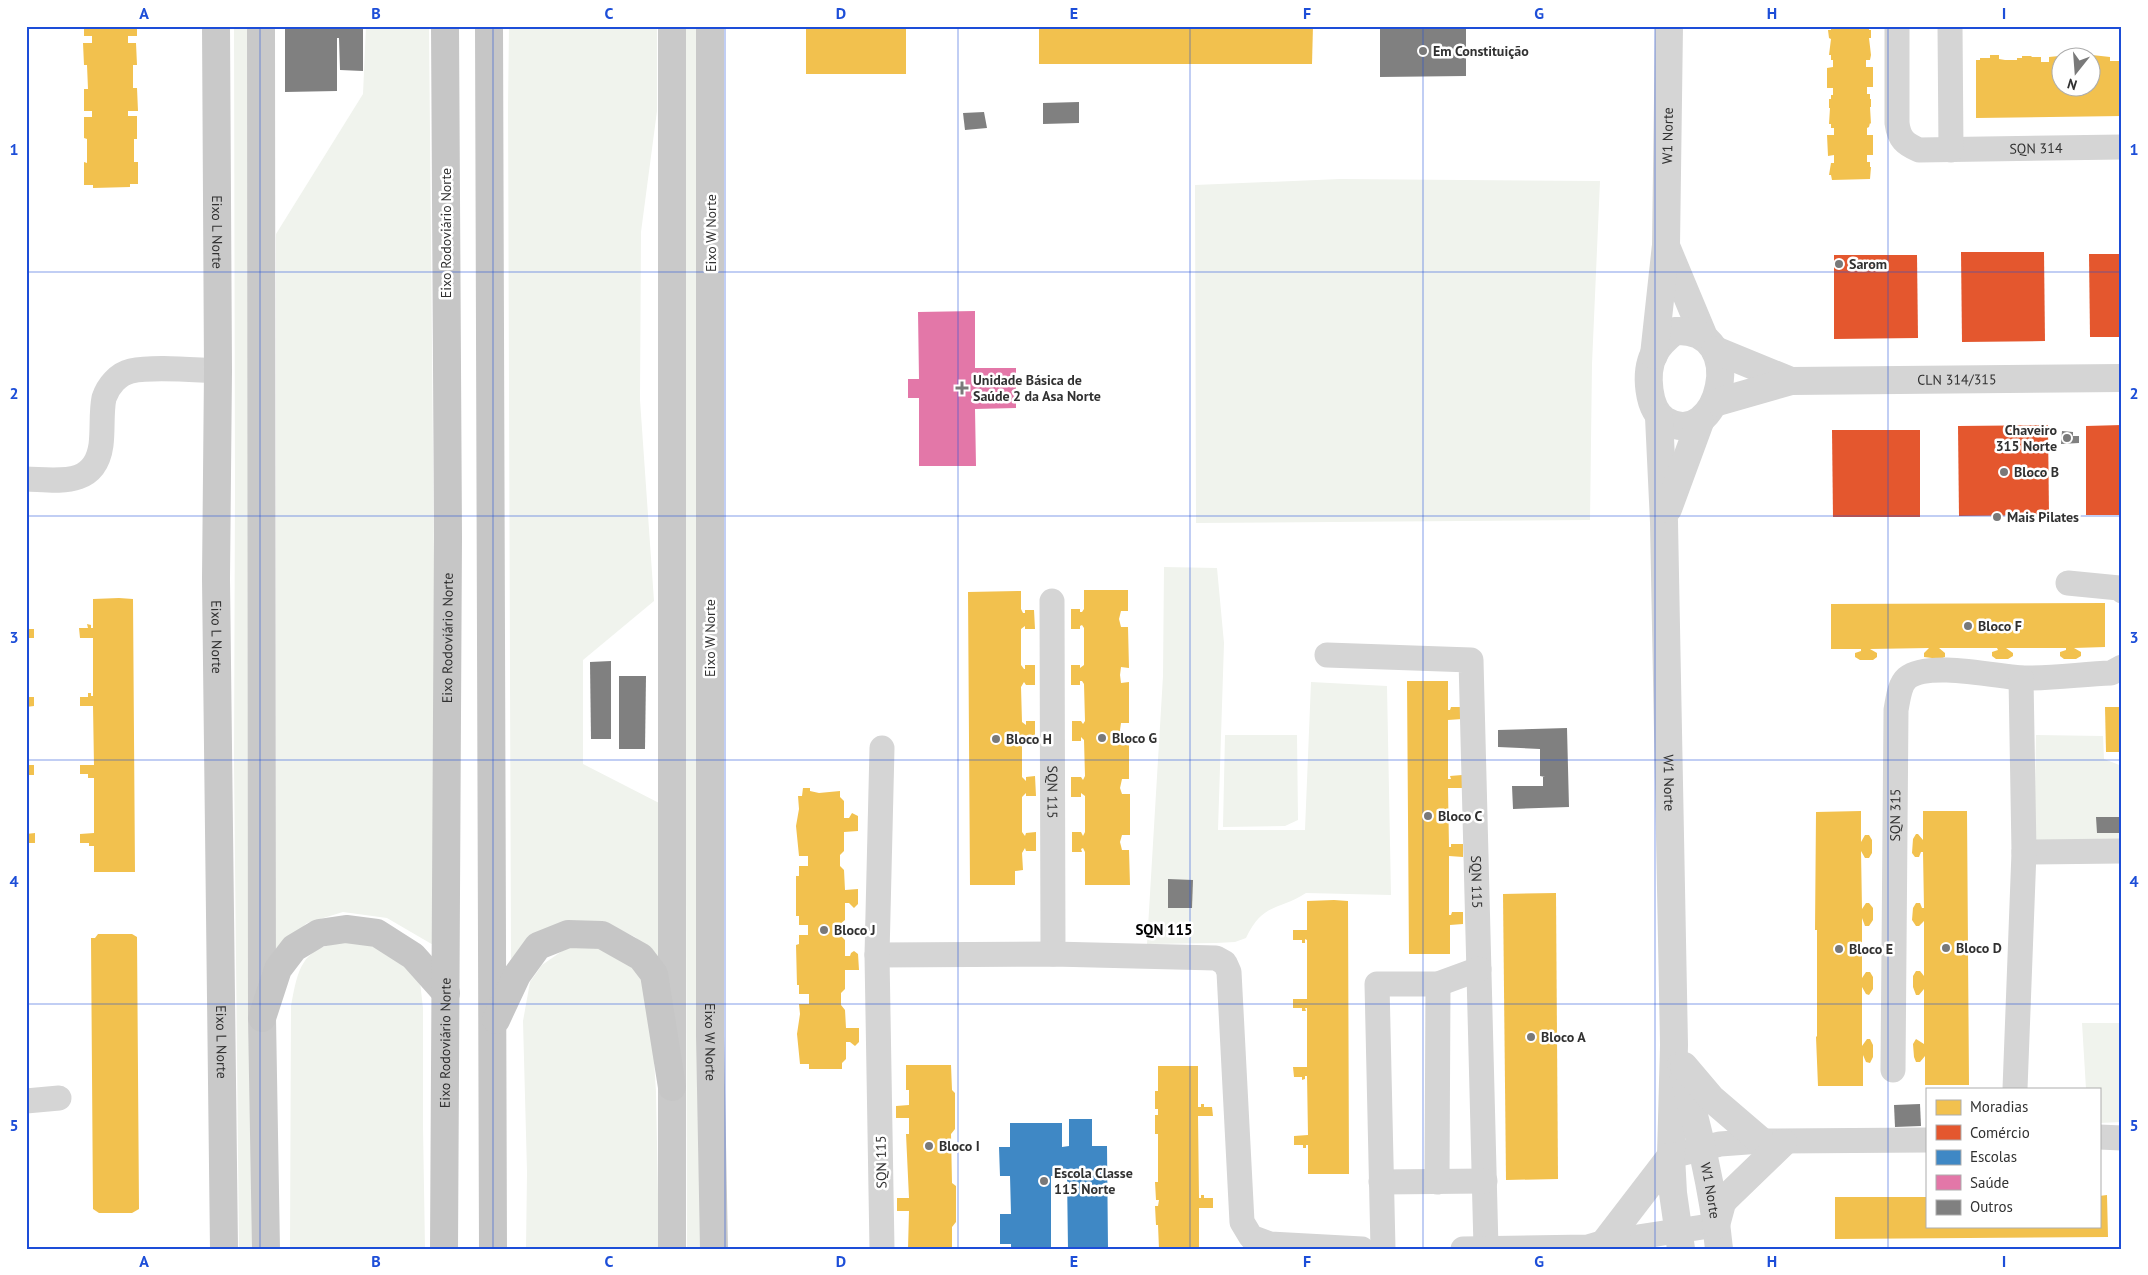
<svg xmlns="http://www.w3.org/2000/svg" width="2148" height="1275" viewBox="0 0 2148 1275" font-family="'PT Sans',sans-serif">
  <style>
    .green { fill: #f0f3ed }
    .homes { fill: #f2c14e }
    .shops { fill: #e4572e }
    .schools { fill: #3f88c5 }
    .health { fill: #e377a8 }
    .building { fill: #808080 }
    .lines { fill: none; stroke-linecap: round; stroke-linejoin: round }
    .minor { stroke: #d5d5d5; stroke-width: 25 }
    .tertiary { stroke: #d5d5d5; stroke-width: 28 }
    .primary { stroke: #c9c9c9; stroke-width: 28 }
    .trunk { stroke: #c6c6c6; stroke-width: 28 }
    .grid { fill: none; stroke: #1d4ed8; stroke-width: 1; stroke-opacity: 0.55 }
    .poi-dot { fill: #797979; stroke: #fff; stroke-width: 2 }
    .labels { text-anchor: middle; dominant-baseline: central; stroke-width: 5; stroke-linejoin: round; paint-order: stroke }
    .poi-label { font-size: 14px; font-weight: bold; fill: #313131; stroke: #fff; text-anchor: start }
    .street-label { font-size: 14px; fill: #313131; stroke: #fff }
    .neighbourhood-label { font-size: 15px; font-weight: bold; fill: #000; stroke: #fff }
    .neatline { fill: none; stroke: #1d4ed8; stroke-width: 2 }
    .grid-label { font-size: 16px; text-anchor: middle; font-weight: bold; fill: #1d4ed8 }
  </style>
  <rect width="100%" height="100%" fill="#fff"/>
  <!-- green -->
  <g class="green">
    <polygon points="234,26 251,26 258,1249 239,1249 234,764 235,489"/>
    <polygon points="366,26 429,26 436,773 435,946 387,918 343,912 307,923 276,951 276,234 363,94"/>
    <polygon points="509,26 657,26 657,111 641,232 640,400 654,601 583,660 583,764 663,805 661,959 635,937 602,921 560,923 511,959 508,106"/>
    <polygon points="684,26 699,26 704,1249 687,1249"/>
    <polygon points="1340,179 1600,181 1592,364 1590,520 1196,523 1195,185"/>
    <path d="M 1164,567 L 1217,568 L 1224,643 L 1218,830 L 1305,830 L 1311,682 L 1387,686 L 1391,895 L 1306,893 C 1278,911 1263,902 1246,938 L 1235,942 L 1216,943 L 1147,944 L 1163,676 Z"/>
    <polygon points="1225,735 1297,735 1298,820 1285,826 1223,827"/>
    <polygon points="2036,735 2103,736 2104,759 2122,766 2122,846 2034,845"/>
    <path d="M 343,942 L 373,942 L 419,973 L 423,1008 L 423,1127 L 425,1249 L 290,1249 L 291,1006 C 298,969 301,948 343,942 Z"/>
    <polygon points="585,944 611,952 636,967 650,994 656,1092 659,1249 526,1249 527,1172 523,1021 530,982 542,965 565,949"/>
    <polygon points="2082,1023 2122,1023 2122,1122 2099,1123 2099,1089 2086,1089"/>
  </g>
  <!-- homes -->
  <g class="homes">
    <polygon points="84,26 137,26 137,36 128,36 128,43 136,43 137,65 133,65 133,88 137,88 138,111 128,111 128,116 137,116 137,139 134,139 134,162 138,162 138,184 130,184 130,187 93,188 93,185 84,185 84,162 87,163 87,139 84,138 84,117 92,117 92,111 84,111 84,89 88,89 87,65 84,65 83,43 92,43 92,36 84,36"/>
    <rect x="806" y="26" width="100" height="48"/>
    <polygon points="1039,26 1313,26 1312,64 1039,64"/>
    <polygon points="1831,26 1869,26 1869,30 1871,30 1871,38 1869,38 1871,55 1870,60 1866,60 1866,67 1873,67 1873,87 1867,87 1867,94 1870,94 1870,99 1871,99 1871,107 1870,107 1871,124 1870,123 1869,127 1867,128 1867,135 1873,135 1873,155 1867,155 1867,162 1870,162 1870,167 1871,167 1870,179 1832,180 1831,175 1829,175 1831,163 1834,163 1834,155 1828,156 1827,135 1834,135 1834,128 1831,128 1831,124 1829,124 1830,108 1829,108 1829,99 1831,99 1831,95 1833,95 1833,88 1827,88 1827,68 1833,67 1833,60 1831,60 1831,55 1829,55 1831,39 1829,38 1828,30 1831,30"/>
    <polygon points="1990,55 1999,55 1999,59 2005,60 2017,60 2017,58 2022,58 2022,56 2032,56 2031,57 2041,57 2041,62 2049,62 2049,57 2069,55 2069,58 2060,58 2060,88 2090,88 2092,55 2110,57 2110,61 2119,61 2119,57 2122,57 2122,116 1976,118 1976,60 1980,60 1980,58 1990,58"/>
    <polygon points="1084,590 1128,590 1128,611 1121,611 1119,619 1121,627 1128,627 1129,668 1121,667 1120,675 1121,683 1129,682 1129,723 1121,723 1120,730 1122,738 1129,738 1129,779 1122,779 1120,788 1122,794 1130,794 1130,835 1122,835 1120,842 1122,850 1129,850 1130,885 1085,885 1085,852 1083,848 1081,849 1082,852 1072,852 1072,832 1081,832 1083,836 1085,832 1085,796 1081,793 1081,797 1071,797 1071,777 1081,777 1083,780 1085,776 1084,740 1081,737 1081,741 1072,741 1072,721 1081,721 1083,724 1085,721 1084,684 1082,681 1080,681 1080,685 1071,685 1071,665 1080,665 1080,668 1084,665 1084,628 1082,625 1080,626 1080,629 1071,629 1071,609 1080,609 1080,612 1082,612 1084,609"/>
    <polygon points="1021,591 1021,609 1023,613 1025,613 1025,610 1034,610 1035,629 1025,629 1025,626 1021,629 1021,665 1024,669 1025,669 1025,665 1035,665 1035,685 1026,685 1024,682 1021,687 1022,722 1026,725 1026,721 1035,721 1035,740 1026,740 1026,737 1022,741 1022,777 1026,781 1026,777 1035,776 1036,796 1026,796 1026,793 1022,797 1022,832 1025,836 1026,833 1036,832 1036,851 1026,851 1025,848 1022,853 1023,870 1015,871 1015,885 970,885 968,592"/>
    <polygon points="119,598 133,599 135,872 94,872 94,846 89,846 89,843 80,843 80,834 94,833 94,778 88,778 88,774 80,774 80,765 94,765 93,706 80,706 80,697 88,697 88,693 91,693 91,696 93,696 93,638 80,638 79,628 88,628 87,624 91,625 91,628 93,628 93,599"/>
    <polygon points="2105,603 2105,647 2074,648 2081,652 2081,656 2076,659 2064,659 2060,656 2060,652 2066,650 2066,648 2006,648 2013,653 2013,656 2008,659 1996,659 1992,656 1992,652 1998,650 1997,648 1939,648 1945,653 1945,657 1940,659 1924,657 1924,653 1929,648 1870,649 1877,653 1877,657 1873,660 1860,660 1855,657 1855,653 1861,651 1861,649 1831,649 1831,604"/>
    <rect x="26" y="629" width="8" height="9"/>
    <polygon points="1407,681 1448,681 1448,710 1450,710 1451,707 1462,707 1462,719 1448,720 1448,779 1451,779 1450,776 1462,775 1462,788 1448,788 1449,847 1451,847 1451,844 1463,844 1463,857 1449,856 1449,915 1451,915 1452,912 1463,912 1463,924 1450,925 1450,954 1409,954"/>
    <polygon points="26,697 34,697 34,706 26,707"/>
    <polygon points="2105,707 2122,707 2122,752 2106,752"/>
    <rect x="26" y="765" width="8" height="10"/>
    <polygon points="803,788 810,788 810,791 819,793 840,791 840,797 844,801 844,818 849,818 852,813 858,816 858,831 844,832 844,851 840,855 840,866 844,870 845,890 858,889 858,904 854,908 849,903 845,903 845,920 840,924 840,935 845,940 845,956 850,956 851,953 854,951 858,954 859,970 845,970 845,989 841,993 841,1005 845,1010 846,1028 859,1028 859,1042 855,1046 850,1042 846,1042 846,1059 842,1063 842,1069 809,1069 809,1064 800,1064 797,1034 800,1014 799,1004 809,1004 809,994 799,994 799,985 797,985 796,945 799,944 799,935 808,935 808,925 799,925 799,916 796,916 796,876 799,876 799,866 808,866 808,856 799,856 796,826 799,809 798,796 802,796"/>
    <polygon points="1861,811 1861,842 1865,835 1869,835 1872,840 1872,853 1869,858 1865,858 1861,851 1862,909 1866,903 1869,903 1873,908 1873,920 1869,926 1865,926 1862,918 1862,978 1866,972 1870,972 1873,977 1873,989 1869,995 1866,994 1862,987 1862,1046 1867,1039 1870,1039 1873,1045 1873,1057 1870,1063 1866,1062 1863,1055 1863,1086 1818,1086 1816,1037 1817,1036 1817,930 1815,930 1816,812"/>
    <polygon points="1923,811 1967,811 1969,1085 1925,1085 1925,1056 1920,1062 1916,1062 1914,1057 1913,1044 1916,1039 1924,1044 1924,989 1919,995 1916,995 1913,987 1913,976 1916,971 1920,971 1924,976 1924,921 1919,926 1916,926 1912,920 1913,908 1916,903 1920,903 1922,908 1924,908 1923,852 1921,852 1919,857 1915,857 1912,853 1913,839 1916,834 1918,834 1923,840"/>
    <polygon points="35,833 35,843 26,843 26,834"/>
    <polygon points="1556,893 1558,1179 1506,1180 1503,894"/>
    <polygon points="1334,900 1348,901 1349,1174 1308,1174 1308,1145 1306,1145 1306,1148 1303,1148 1303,1145 1294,1145 1294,1136 1308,1135 1307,1076 1305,1076 1305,1079 1302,1080 1302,1077 1294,1077 1293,1067 1307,1067 1307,1008 1305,1008 1306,1011 1302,1011 1302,1008 1293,1008 1293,999 1307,999 1307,940 1305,939 1305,943 1302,943 1302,940 1293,940 1293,930 1307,930 1307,901"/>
    <polygon points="98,934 132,934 137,937 139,1209 132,1213 99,1213 93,1209 91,938 95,938"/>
    <polygon points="906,1065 951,1065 952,1090 955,1093 955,1129 951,1134 952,1183 956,1186 956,1222 952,1227 952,1249 908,1249 909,1211 897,1211 897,1198 909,1198 906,1134 909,1134 909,1118 896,1118 896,1106 909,1105 909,1090 906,1090"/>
    <polygon points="1158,1066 1198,1066 1198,1107 1201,1107 1201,1104 1204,1104 1204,1107 1212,1107 1213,1116 1198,1116 1199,1198 1201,1198 1201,1195 1204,1195 1204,1198 1213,1198 1213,1208 1199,1208 1199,1249 1159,1249 1158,1225 1156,1225 1155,1206 1158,1206 1159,1200 1156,1200 1155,1182 1158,1182 1158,1134 1155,1134 1155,1115 1158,1115 1158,1109 1155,1109 1155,1091 1158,1091"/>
    <polygon points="2107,1195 2108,1237 1835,1239 1835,1197 1927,1197 1927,1226 2099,1226 2099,1196"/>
  </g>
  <!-- shops -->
  <g class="shops">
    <polygon points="1961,252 2044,252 2045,341 1962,342"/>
    <polygon points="2089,254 2122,254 2122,337 2090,337"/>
    <polygon points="1834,255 1917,255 1918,338 1834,339"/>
    <polygon points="2048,425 2049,515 1959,516 1958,426"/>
    <polygon points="2122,425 2122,515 2086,515 2086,426"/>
    <polygon points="1832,430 1920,430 1920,517 1833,517"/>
  </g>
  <!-- schools -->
  <polygon class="schools" points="1069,1119 1092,1119 1092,1146 1107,1146 1108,1249 1068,1249 1067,1175 1051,1176 1051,1249 1011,1249 1011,1244 1000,1244 1000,1214 1011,1214 1010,1176 1000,1176 999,1147 1010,1147 1010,1123 1062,1123 1062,1147 1069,1146"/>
  <!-- health -->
  <polygon class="health" points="975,311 975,368 1016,368 1016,408 975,409 976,466 919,466 919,398 908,398 908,379 919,379 918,312"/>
  <!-- building -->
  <g class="building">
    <polygon points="285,26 363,26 363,71 340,70 339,38 337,38 337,91 285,92"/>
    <polygon points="1380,26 1466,26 1466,76 1380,77"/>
    <polygon points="1079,102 1079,123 1043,124 1043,103"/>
    <polygon points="984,112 987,128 965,130 963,113"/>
    <polygon points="2062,431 2073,432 2073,436 2079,436 2079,443 2061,444"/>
    <polygon points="611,661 611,739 591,739 590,662"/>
    <polygon points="619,676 646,676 645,749 619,749"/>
    <polygon points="1567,728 1569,807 1513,809 1512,786 1543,786 1543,777 1545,777 1540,776 1540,749 1498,747 1498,730"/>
    <polygon points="2096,817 2122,817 2122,833 2097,833"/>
    <polygon points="1168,879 1193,880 1192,908 1168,908"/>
    <polygon points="1920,1104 1921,1126 1895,1127 1894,1105"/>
  </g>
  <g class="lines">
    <!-- minor -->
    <g class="minor">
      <path id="s1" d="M 1897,26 L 1897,123 C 1899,139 1905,144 1919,150 L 2122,147"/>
      <polyline points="1950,26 1951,150"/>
      <path d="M 26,479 C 58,480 95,488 101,445 C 103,429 101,413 104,398 C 108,386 118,374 131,371 C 154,366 193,370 218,371"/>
      <polyline points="2068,583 2119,588 2122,591"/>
      <path id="s2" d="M 1052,601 L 1053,954"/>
      <path id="s3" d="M 1327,655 L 1471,660 L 1486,1248"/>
      <polyline points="2024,852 2122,851"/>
      <polyline points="877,955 1053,954 1216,958 1225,963 1229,972 1242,1222 1251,1237 1270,1244 1362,1249"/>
      <path id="s4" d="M 1893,1070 L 1896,710 C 1898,700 1899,685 1907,678 C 1928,661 1994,676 2020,678 C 2050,679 2082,674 2111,673 L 2122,667"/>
      <polyline points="2015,1089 2024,852 2021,678"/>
      <polyline points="26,1101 59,1098"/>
      <polyline points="2099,1137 2122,1138"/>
      <polyline points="1671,1156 1720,1144 1761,1141 1927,1140"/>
      <polyline points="1381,1182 1485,1181"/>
      <polyline points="1437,1182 1438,984"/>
      <polyline points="882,1249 877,955 882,748"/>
      <polyline points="1383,1249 1377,984 1438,984 1479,969"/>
      <polyline points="1463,1249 1588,1247 1605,1242 1716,1225"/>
    </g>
    <!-- tertiary -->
    <g class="tertiary">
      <polyline points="1666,246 1704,337"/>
      <path d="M 1675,331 C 1752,327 1718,453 1666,421 C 1647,410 1645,372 1654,354 C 1659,344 1666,338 1675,331 Z"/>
      <polyline points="1715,350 1791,381"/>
      <path id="s5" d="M 1654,355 L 1666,245 L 1669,26"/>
      <path id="s6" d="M 1714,403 L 1791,381 L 2122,378"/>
      <path id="s7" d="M 1659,417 L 1664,522 L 1674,1045 L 1671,1156 L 1673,1193 L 1681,1249"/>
      <polyline points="1668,509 1700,422"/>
      <path id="s8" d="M 1681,1065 C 1697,1126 1713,1186 1719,1249"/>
      <polyline points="1684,1066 1712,1099 1761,1141"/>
      <polyline points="1716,1225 1722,1203 1725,1199 1783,1143"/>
      <polyline points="1627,1249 1605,1242 1671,1156"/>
    </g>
    <!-- primary -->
    <g class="primary">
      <path id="s9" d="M 216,26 L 218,371 L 216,579 L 224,1249"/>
      <polyline points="261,26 262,1018 266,1249"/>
      <path id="s10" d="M 710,26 L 710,1036 L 714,1249"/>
      <polyline points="672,1249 672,26"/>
    </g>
    <!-- trunk -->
    <g class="trunk">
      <polyline points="489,26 493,1249"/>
      <polyline points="262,1018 278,969 294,948 319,933 346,929 377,933 413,956 446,993"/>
      <polyline points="496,1020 517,975 538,946 568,934 602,935 641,957 654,974 672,1087"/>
      <path id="s11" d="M 444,1249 L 448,537 L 445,26"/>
    </g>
  </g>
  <!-- grid -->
  <path class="grid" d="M 260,26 L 260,1249M 493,26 L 493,1249M 725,26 L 725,1249M 958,26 L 958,1249M 1190,26 L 1190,1249M 1423,26 L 1423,1249M 1655,26 L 1655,1249M 1888,26 L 1888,1249M 26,272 L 2122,272M 26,516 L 2122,516M 26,760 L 2122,760M 26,1004 L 2122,1004"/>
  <!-- markers -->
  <g class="poi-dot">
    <circle cx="1423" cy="51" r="5"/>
    <circle cx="1839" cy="264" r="5"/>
    <path d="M959.5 380.5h5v5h5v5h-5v5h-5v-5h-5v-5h5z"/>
    <circle cx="2067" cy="438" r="5"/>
    <circle cx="2004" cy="472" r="5"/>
    <circle cx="1997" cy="517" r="5"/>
    <circle cx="1968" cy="626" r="5"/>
    <circle cx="1102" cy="738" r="5"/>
    <circle cx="996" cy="739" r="5"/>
    <circle cx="1428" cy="816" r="5"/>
    <circle cx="824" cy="930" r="5"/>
    <circle cx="1946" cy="948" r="5"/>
    <circle cx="1839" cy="949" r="5"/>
    <circle cx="1531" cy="1037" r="5"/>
    <circle cx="929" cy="1146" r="5"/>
    <circle cx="1044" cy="1181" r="5"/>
  </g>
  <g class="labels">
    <!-- poi labels -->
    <g class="poi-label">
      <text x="1433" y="51">Em Constituição</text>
      <text x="1849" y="264">Sarom</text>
      <text x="973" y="380">Unidade Básica de<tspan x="973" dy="16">Saúde 2 da Asa Norte</tspan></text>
      <text x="2057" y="430" text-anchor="end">Chaveiro<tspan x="2057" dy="16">315 Norte</tspan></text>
      <text x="2014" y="472">Bloco B</text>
      <text x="2007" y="517">Mais Pilates</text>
      <text x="1978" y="626">Bloco F</text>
      <text x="1112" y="738">Bloco G</text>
      <text x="1006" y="739">Bloco H</text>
      <text x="1438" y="816">Bloco C</text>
      <text x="834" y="930">Bloco J</text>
      <text x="1956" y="948">Bloco D</text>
      <text x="1849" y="949">Bloco E</text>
      <text x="1541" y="1037">Bloco A</text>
      <text x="939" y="1146">Bloco I</text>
      <text x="1054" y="1173">Escola Classe<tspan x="1054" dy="16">115 Norte</tspan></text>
    </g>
    <!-- street labels -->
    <g class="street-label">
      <text stroke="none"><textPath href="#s5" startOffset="220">W1 Norte</textPath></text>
      <text stroke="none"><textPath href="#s1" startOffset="251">SQN 314</textPath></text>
      <text stroke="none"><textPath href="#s9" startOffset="206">Eixo L Norte</textPath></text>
      <text transform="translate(446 233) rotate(-90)">Eixo Rodoviário Norte</text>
      <text transform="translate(711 233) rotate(-90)">Eixo W Norte</text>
      <text stroke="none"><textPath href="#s6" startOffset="246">CLN 314/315</textPath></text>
      <text stroke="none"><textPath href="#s9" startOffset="611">Eixo L Norte</textPath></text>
      <text stroke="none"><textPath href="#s11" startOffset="611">Eixo Rodoviário Norte</textPath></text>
      <text transform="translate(710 638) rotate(-90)">Eixo W Norte</text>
      <text stroke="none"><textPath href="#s7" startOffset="366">W1 Norte</textPath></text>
      <text stroke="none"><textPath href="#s2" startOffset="191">SQN 115</textPath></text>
      <text stroke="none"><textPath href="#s4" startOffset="255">SQN 315</textPath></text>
      <text stroke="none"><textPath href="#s3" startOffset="366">SQN 115</textPath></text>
      <text stroke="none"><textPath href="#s9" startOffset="1016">Eixo L Norte</textPath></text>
      <text stroke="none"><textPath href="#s11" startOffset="206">Eixo Rodoviário Norte</textPath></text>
      <text stroke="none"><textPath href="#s10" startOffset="1016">Eixo W Norte</textPath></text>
      <text transform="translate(881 1162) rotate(-91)">SQN 115</text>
      <text stroke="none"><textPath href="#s8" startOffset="129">W1 Norte</textPath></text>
    </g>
    <!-- neighbourhood labels -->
    <g class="neighbourhood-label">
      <text x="1164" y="929">SQN 115</text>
    </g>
  </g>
  <!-- border -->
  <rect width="2148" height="1275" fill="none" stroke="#ffffff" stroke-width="55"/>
  <!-- legend -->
  <rect x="1926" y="1088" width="175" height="140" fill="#ffffff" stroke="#adadad"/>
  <rect x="1936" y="1100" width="25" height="15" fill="#f2c14e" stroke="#adadad"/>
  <text x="1970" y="1112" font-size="15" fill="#313131">Moradias</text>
  <rect x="1936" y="1125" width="25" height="15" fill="#e4572e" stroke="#adadad"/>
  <text x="1970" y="1138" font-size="15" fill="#313131">Comércio</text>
  <rect x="1936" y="1150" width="25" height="15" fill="#3f88c5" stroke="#adadad"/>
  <text x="1970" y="1162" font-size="15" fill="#313131">Escolas</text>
  <rect x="1936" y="1175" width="25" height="15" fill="#e377a8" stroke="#adadad"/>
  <text x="1970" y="1188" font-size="15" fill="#313131">Saúde</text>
  <rect x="1936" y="1200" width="25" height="15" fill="#808080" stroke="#adadad"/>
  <text x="1970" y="1212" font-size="15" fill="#313131">Outros</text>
  <!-- north arrow -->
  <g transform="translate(2076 72) rotate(197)"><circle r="24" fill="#ffffff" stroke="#adadad"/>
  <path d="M0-4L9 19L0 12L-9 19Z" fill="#797979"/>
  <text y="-8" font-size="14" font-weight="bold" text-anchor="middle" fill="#313131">N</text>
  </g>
  <rect x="28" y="28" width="2092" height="1220" class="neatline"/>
  <g class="grid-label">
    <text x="144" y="19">A</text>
    <text x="376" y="19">B</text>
    <text x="609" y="19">C</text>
    <text x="841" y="19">D</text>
    <text x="1074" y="19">E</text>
    <text x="1307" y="19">F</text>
    <text x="1539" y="19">G</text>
    <text x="1772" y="19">H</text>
    <text x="2004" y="19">I</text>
    <text x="14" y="155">1</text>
    <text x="2134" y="155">1</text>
    <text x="14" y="399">2</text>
    <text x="2134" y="399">2</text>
    <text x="14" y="643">3</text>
    <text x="2134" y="643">3</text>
    <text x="14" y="887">4</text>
    <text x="2134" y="887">4</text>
    <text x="14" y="1131">5</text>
    <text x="2134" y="1131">5</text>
    <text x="144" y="1267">A</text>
    <text x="376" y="1267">B</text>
    <text x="609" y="1267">C</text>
    <text x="841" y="1267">D</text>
    <text x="1074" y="1267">E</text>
    <text x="1307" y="1267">F</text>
    <text x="1539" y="1267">G</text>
    <text x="1772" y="1267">H</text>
    <text x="2004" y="1267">I</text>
  </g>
</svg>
